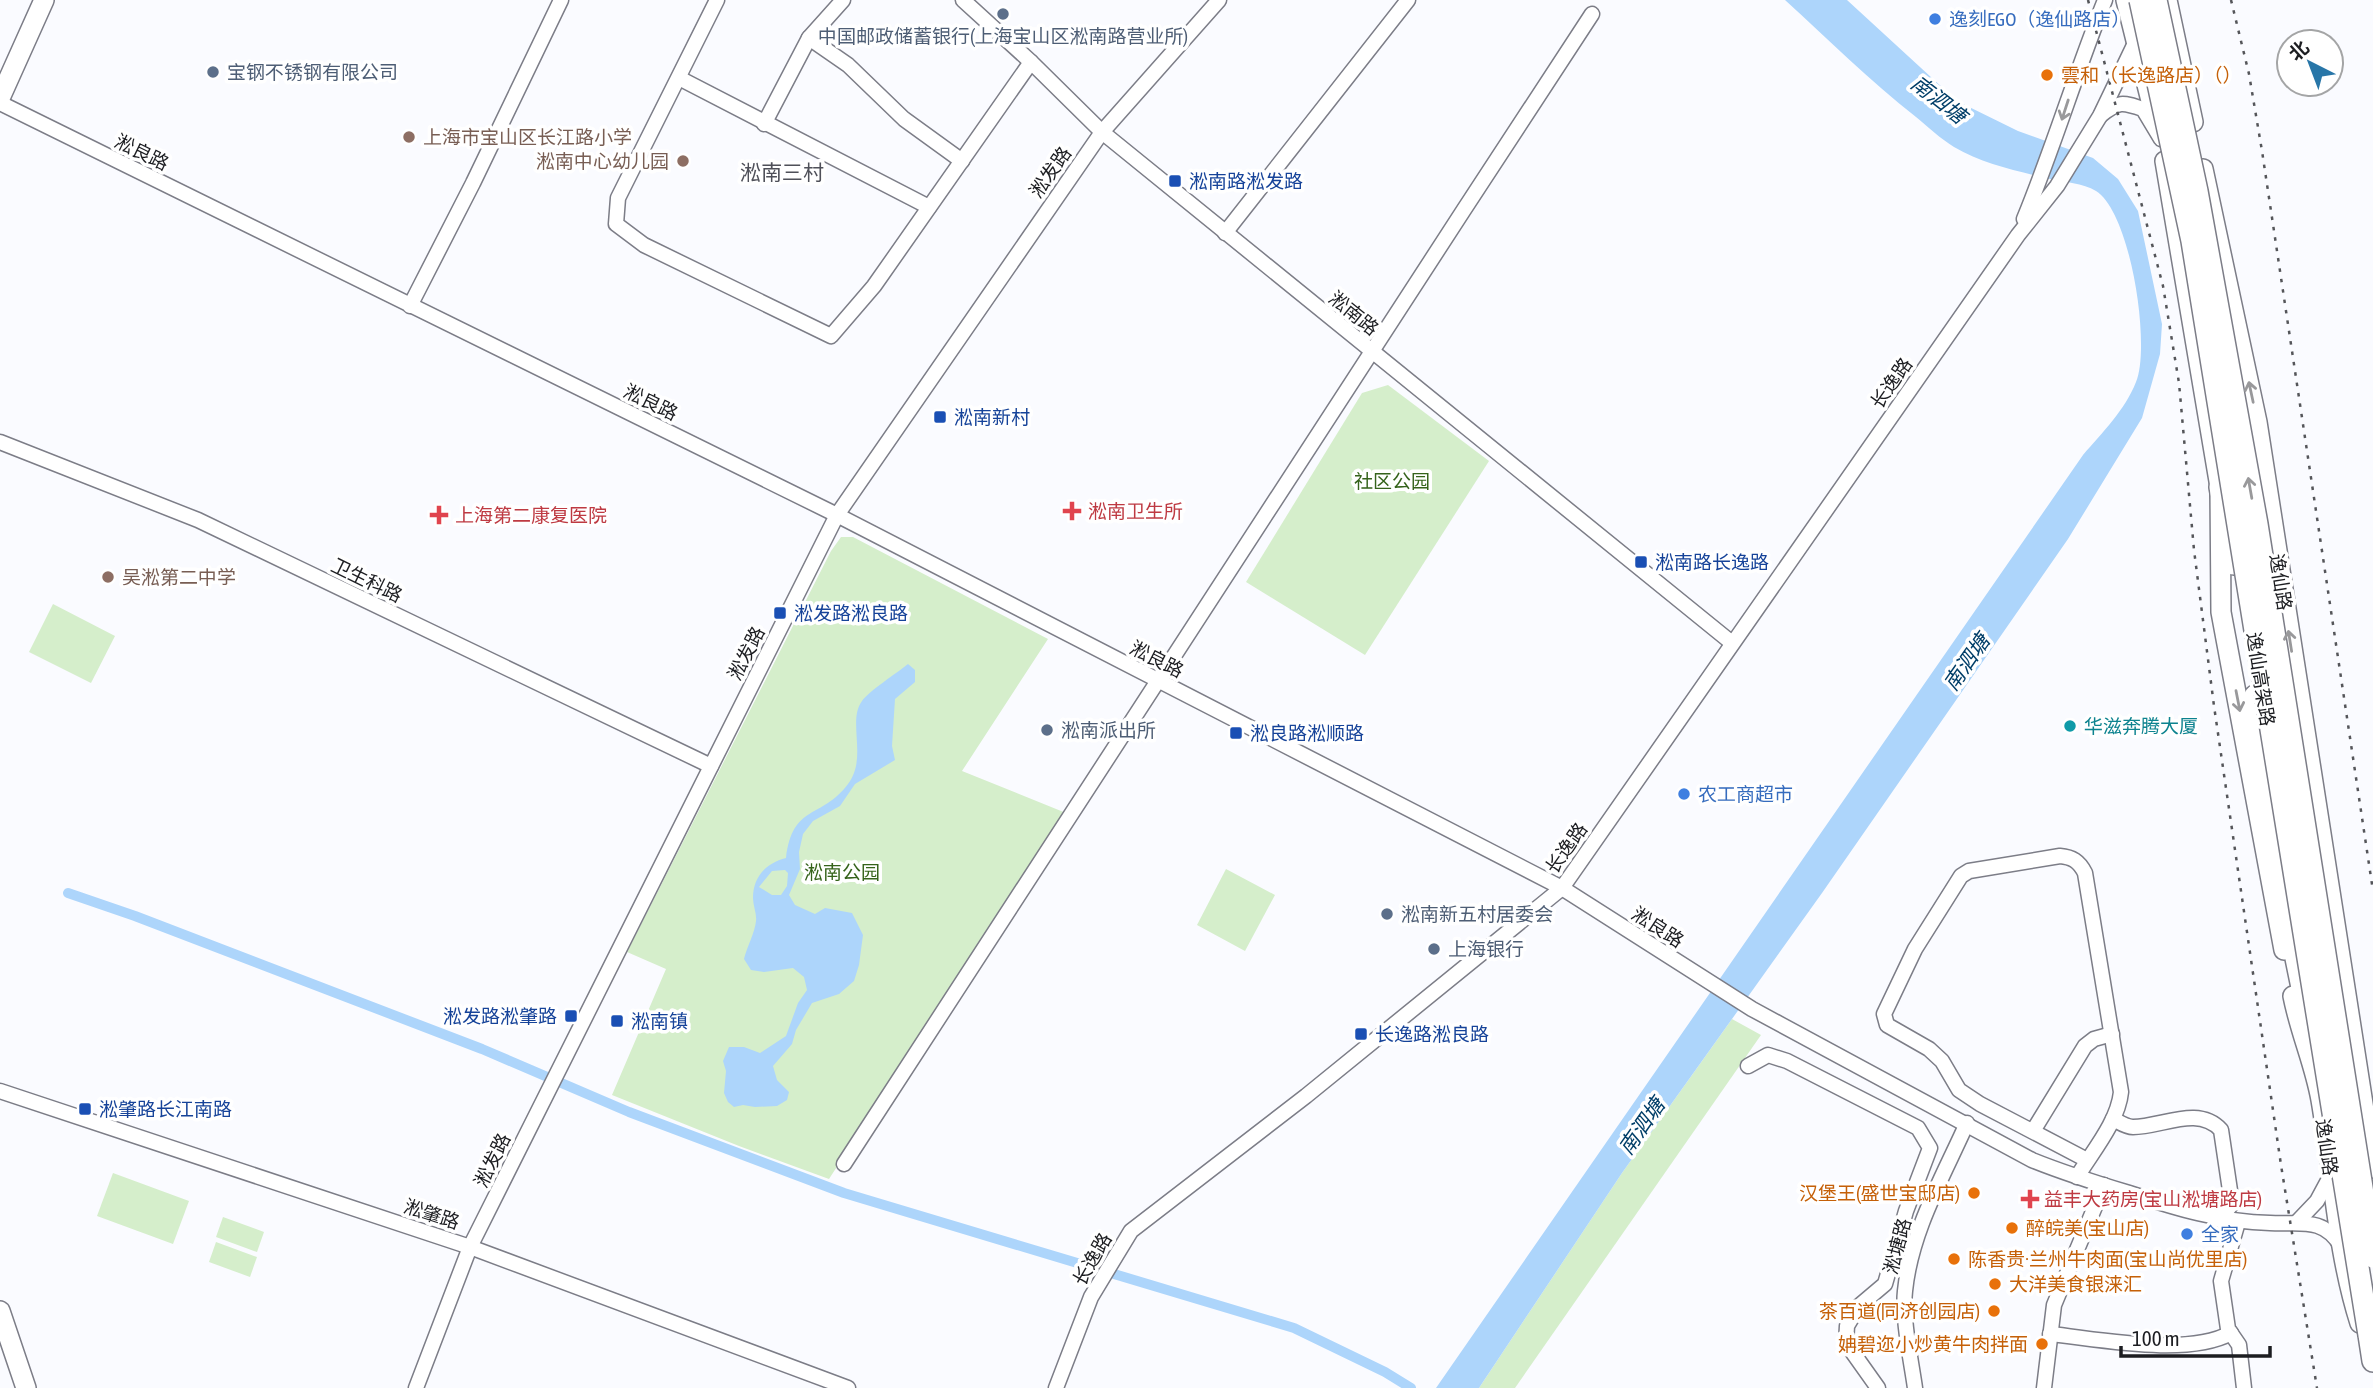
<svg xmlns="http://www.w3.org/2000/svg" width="2373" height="1388" viewBox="0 0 2373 1388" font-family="'Asap Condensed','Noto Sans SC',sans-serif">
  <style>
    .green { fill: #d5eecb }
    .water { fill: #add5fb; fill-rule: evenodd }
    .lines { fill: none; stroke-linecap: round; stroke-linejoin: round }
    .canal { stroke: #add5fb; stroke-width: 10 }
    .minor-casing { stroke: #7c7d87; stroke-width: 17 }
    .major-casing { stroke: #7c7d87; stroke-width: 22 }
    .highway-casing { stroke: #7c7d87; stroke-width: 24 }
    .minor { stroke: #fff; stroke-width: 14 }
    .major { stroke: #fff; stroke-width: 19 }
    .highway { stroke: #fff; stroke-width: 21 }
    .rail { stroke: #545559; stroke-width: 2.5; stroke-dasharray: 3.5 7; stroke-linecap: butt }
    .highway-bridge-casing { stroke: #7c7d87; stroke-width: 24; stroke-linecap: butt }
    .highway-bridge { stroke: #fff; stroke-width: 21 }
    .oneway { stroke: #99999b }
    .service-dot { fill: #5c6f8a; stroke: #fff; stroke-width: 2.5 }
    .shop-dot { fill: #3f7fe0; stroke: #fff; stroke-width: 2.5 }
    .food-dot { fill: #e8710a; stroke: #fff; stroke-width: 2.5 }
    .education-dot { fill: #8d6e63; stroke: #fff; stroke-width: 2.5 }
    .transit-dot { fill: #1a4fb4; stroke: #fff; stroke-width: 2.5 }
    .health-dot { fill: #e0444e; stroke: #fff; stroke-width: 2.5 }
    .culture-dot { fill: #0f9aa8; stroke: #fff; stroke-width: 2.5 }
    .labels { text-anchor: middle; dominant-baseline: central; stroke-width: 7; stroke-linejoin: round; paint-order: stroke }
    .shop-label { font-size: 19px; fill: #366cbe; stroke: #fff; text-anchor: start }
    .service-label { font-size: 19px; fill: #4e5e75; stroke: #fff; text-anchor: start }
    .food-label { font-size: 19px; fill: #c56008; stroke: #fff; text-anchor: start }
    .education-label { font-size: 19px; fill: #785e54; stroke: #fff; text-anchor: start }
    .street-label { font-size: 19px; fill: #1c1d21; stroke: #fff }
    .transit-label { font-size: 19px; fill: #164399; stroke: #fff; text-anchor: start }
    .park-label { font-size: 19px; fill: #35631b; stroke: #fff }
    .health-label { font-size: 19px; fill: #be3a42; stroke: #fff; text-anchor: start }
    .culture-label { font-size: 19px; fill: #0d838f; stroke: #fff; text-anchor: start }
    .water-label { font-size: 21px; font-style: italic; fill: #013e68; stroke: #fff }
    .neighbourhood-label { font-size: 21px; fill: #4f5059; stroke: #fff }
  </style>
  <rect width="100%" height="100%" fill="#fafbff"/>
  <!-- green -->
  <g class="green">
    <polygon points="1388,385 1489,461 1365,655 1246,582 1362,393"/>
    <polygon points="841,537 853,537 1048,639 962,771 1066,813 829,1179 739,1146 612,1095 666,969 627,952 831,551"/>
    <polygon points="53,604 115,636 91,683 29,652"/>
    <polygon points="1226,869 1275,895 1245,951 1197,925"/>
    <polygon points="1732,1019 1761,1035 1515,1388 1479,1388 1622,1173"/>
    <polygon points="113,1173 189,1201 173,1244 97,1216"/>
    <polygon points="223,1217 264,1232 257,1252 216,1237"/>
    <polygon points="216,1242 257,1257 250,1277 209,1262"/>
  </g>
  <!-- water -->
  <g class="water">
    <path d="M 1785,0 L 1847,0 L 1957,101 L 2018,131 L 2093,158 L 2118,179 L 2138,211 L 2162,324 L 2160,354 L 2142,418 L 2068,539 L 1822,893 L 1622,1173 L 1479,1388 L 1436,1388 L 2083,455 C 2102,433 2125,410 2136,382 C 2151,346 2131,213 2096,191 C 2083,183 2064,182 2050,179 C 2017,171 1983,164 1954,147 C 1941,139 1928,127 1916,117 C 1870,81 1828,39 1785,0 Z"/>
    <path d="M 908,664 L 915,670 L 915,682 L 895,699 L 892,746 L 895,760 L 855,784 L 840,806 L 813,821 L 803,834 L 799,852 L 800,869 L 789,895 L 795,905 L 815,914 L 825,908 L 852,913 L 863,935 L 859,965 L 854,981 L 839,994 L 812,1003 L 796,1030 L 792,1044 L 773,1066 L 777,1080 L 789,1092 L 787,1100 L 777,1106 L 755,1107 L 743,1105 L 734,1107 L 728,1102 L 724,1093 L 726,1071 L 723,1061 L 729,1047 L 744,1047 L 760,1053 L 786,1036 L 798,1003 L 807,990 L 804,977 L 793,968 L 764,972 L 751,970 L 744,959 C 747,947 755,932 756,921 C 757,914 753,906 753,898 C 753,877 766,863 786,858 C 793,803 821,820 848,784 C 868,758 847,721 862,701 C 869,691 897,673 908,664 ZM 785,870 L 788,873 L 787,886 L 781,895 L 772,895 L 759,887 L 772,871 Z"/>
  </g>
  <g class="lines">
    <!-- canal -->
    <polyline class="canal" points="68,893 135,916 482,1049 629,1112 844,1193 1294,1328 1385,1372 1411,1388"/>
    <!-- minor casing -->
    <g class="minor-casing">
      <g id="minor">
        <polyline points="717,0 618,198 616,224 644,245 831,336 874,286 1031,62"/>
        <polyline points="843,0 809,38 848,65 904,119 962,161"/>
        <polyline points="963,0 1031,62 1102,132 1732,643"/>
        <polyline points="679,78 929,207"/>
        <path d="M 0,103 L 837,515 L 1562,888 L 1752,1009 L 2032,1160 C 2064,1173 2096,1183 2129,1193 C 2176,1208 2220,1222 2270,1223 C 2299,1225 2323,1216 2341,1246"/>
        <path d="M 2101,115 C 2119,101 2122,102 2143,109 L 2161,139"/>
        <polyline points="764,124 809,38"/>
        <path d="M 2024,219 C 2054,146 2076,72 2105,0"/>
        <polyline points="1225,233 1408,0"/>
        <polyline points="410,306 473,183 561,0"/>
        <polyline points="0,442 198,520 711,766"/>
        <polyline points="1748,1066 1768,1055 1787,1061 1918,1128 1930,1148 1906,1211 1885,1284 1859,1306 1847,1326 1846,1343 1878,1388"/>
        <polyline points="0,1091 470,1247 848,1388"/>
        <path d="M 2113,1119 C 2119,1122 2126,1127 2133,1127 C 2162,1127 2198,1105 2221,1130 L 2232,1204 L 2219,1220"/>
        <polyline points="2033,1131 2085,1046 2094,1039 2112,1034"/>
        <path d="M 844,1164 C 1095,781 1341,396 1592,14"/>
        <path d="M 2077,1177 C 2092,1152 2118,1122 2121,1092 L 2085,873 C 2079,861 2072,857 2060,856 L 1969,871 L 1961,876 L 1915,949 L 1884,1014 L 1887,1025 L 1929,1049 L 1942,1061 L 1959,1090 L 1980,1104 L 2087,1160"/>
        <polyline points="2238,1222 2221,1281 2228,1329 2239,1345 2244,1388"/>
        <polyline points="2297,1222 2317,1201 2331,1175"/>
        <path d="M 2050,1334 C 2099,1339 2187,1357 2231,1333"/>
        <polyline points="416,1388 470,1247 837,515 1102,132 1219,0"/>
        <polyline points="1056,1388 1091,1297 1131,1231 1306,1096 1562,888 2018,235 2057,186 2100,116 2137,39"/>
        <path d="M 1915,1388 C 1911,1360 1902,1318 1905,1291 C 1911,1231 1943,1177 1967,1123"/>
        <polyline points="2044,1388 2054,1305 2104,1185"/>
      </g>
    </g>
    <!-- major casing -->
    <g class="major-casing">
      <g id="major">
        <polyline points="2126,0 2156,121"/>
        <polyline points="2167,0 2193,122"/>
        <polyline points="0,98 44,0"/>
        <polyline points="2165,161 2220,487 2221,612 2284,950"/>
        <polyline points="2203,169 2257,422 2373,1168"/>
        <path d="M 2293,996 C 2300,1032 2315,1065 2321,1100 C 2334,1175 2337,1251 2360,1323"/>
        <polyline points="0,1311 26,1388"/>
      </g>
    </g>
    <!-- highway casing -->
    <g class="highway-casing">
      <g id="highway">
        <polyline points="2220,487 2234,564"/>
        <polyline points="2255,696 2290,929 2308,1017"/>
        <polyline points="2369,1335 2373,1361"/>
      </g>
    </g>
    <!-- minor -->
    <use href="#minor" class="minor"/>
    <!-- major -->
    <use href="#major" class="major"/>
    <!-- highway -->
    <use href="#highway" class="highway"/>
    <!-- rail -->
    <g class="rail">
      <polyline points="2088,0 2163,286 2179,383 2194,550 2214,706 2281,1165 2317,1388"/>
      <polyline points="2231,0 2249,74 2262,151 2373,891"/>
    </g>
    <!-- highway-bridge casing -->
    <g class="highway-bridge-casing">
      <g id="highway-bridge">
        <polyline points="2140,0 2192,241 2369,1335"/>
        <polyline points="2156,0 2197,191 2257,524 2373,1257"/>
      </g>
    </g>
    <!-- highway-bridge -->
    <use href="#highway-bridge" class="highway-bridge"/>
  </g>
  <!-- one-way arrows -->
  <defs><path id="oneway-shaft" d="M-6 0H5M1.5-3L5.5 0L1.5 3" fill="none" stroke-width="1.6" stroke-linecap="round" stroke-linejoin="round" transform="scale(1.75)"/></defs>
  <g class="oneway">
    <use href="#oneway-shaft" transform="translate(2065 110) rotate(108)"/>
    <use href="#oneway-shaft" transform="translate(2251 392) rotate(-102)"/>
    <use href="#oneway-shaft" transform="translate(2250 488) rotate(-100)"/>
    <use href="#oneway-shaft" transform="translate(2290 641) rotate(-99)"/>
    <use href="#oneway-shaft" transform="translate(2238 701) rotate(79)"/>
  </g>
  <!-- markers -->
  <g class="service-dot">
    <circle cx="1003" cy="14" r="7"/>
    <circle cx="213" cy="72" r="7"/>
    <circle cx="1047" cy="730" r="7"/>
    <circle cx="1387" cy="914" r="7"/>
    <circle cx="1434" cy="949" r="7"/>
  </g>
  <g class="shop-dot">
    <circle cx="1935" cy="19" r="7"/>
    <circle cx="1684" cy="794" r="7"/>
    <circle cx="2187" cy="1234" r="7"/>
  </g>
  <g class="food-dot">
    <circle cx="2047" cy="75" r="7"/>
    <circle cx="1974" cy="1193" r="7"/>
    <circle cx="2012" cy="1228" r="7"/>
    <circle cx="1954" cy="1259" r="7"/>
    <circle cx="1995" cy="1284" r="7"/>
    <circle cx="1994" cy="1311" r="7"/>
    <circle cx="2042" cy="1344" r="7"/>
  </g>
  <g class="education-dot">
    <circle cx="409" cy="137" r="7"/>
    <circle cx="683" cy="161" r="7"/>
    <circle cx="108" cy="577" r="7"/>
  </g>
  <g class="transit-dot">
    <rect x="1168" y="174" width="14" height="14" rx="3.5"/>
    <rect x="933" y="410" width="14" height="14" rx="3.5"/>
    <rect x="1634" y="555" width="14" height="14" rx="3.5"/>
    <rect x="773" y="606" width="14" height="14" rx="3.5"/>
    <rect x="1229" y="726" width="14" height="14" rx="3.5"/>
    <rect x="564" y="1009" width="14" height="14" rx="3.5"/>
    <rect x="610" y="1014" width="14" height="14" rx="3.5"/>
    <rect x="1354" y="1027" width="14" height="14" rx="3.5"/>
    <rect x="78" y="1102" width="14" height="14" rx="3.5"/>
  </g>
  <g class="health-dot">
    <path d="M1068.5 500.5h7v7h7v7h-7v7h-7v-7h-7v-7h7z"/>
    <path d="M435.5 504.5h7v7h7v7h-7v7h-7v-7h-7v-7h7z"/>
    <path d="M2026.5 1188.5h7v7h7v7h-7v7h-7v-7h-7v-7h7z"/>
  </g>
  <circle class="culture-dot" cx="2070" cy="726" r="7"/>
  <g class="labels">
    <!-- shop labels -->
    <g class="shop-label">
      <text x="1949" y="19">逸刻EGO（逸仙路店）</text>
      <text x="1698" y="794">农工商超市</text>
      <text x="2201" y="1234">全家</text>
    </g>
    <!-- service labels -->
    <g class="service-label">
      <text x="1003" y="36" text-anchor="middle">中国邮政储蓄银行(上海宝山区淞南路营业所)</text>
      <text x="227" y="72">宝钢不锈钢有限公司</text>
      <text x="1061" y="730">淞南派出所</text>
      <text x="1401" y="914">淞南新五村居委会</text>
      <text x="1448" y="949">上海银行</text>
    </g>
    <!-- food labels -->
    <g class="food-label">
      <text x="2061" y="75">雲和（长逸路店）（）</text>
      <text x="1960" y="1193" text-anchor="end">汉堡王(盛世宝邸店)</text>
      <text x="2026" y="1228">醉皖美(宝山店)</text>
      <text x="1968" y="1259">陈香贵·兰州牛肉面(宝山尚优里店)</text>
      <text x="2009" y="1284">大洋美食银涞汇</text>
      <text x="1980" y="1311" text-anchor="end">茶百道(同济创园店)</text>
      <text x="2028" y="1344" text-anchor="end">姌碧迩小炒黄牛肉拌面</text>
    </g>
    <!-- education labels -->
    <g class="education-label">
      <text x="423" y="137">上海市宝山区长江路小学</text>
      <text x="669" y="161" text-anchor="end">淞南中心幼儿园</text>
      <text x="122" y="577">吴淞第二中学</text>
    </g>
    <!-- street labels -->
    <g class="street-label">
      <text transform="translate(142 152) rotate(26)">淞良路</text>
      <text transform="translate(1050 172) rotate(-55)">淞发路</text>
      <text transform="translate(1354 313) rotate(39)">淞南路</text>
      <text transform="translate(1891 383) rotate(-55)">长逸路</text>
      <text transform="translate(651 402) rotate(26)">淞良路</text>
      <text transform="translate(367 580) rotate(26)">卫生科路</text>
      <text transform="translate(2281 582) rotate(81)">逸仙路</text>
      <text transform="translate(746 653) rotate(-63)">淞发路</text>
      <text transform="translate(1157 659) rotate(27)">淞良路</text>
      <text transform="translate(2261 679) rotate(81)">逸仙高架路</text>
      <text transform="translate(1566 848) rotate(-55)">长逸路</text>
      <text transform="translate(1658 927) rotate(33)">淞良路</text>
      <text transform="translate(2327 1147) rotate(82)">逸仙路</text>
      <text transform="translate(492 1160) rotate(-64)">淞发路</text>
      <text transform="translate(432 1214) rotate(18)">淞肇路</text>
      <text transform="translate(1897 1246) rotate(-75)">淞塘路</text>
      <text transform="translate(1092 1259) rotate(-60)">长逸路</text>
    </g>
    <!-- transit labels -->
    <g class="transit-label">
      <text x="1189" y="181">淞南路淞发路</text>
      <text x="954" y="417">淞南新村</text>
      <text x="1655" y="562">淞南路长逸路</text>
      <text x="794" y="613">淞发路淞良路</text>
      <text x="1250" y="733">淞良路淞顺路</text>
      <text x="557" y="1016" text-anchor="end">淞发路淞肇路</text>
      <text x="631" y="1021">淞南镇</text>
      <text x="1375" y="1034">长逸路淞良路</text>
      <text x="99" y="1109">淞肇路长江南路</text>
    </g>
    <!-- park labels -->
    <g class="park-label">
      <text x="1392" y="481">社区公园</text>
      <text x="842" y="872">淞南公园</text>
    </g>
    <!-- health labels -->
    <g class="health-label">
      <text x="1088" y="511">淞南卫生所</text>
      <text x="455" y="515">上海第二康复医院</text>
      <text x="2044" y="1199">益丰大药房(宝山淞塘路店)</text>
    </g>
    <!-- culture labels -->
    <g class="culture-label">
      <text x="2084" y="726">华滋奔腾大厦</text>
    </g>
    <!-- water labels -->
    <g class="water-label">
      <text transform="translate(1939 99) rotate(38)">南泗塘</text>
      <text transform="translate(1966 662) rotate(-55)">南泗塘</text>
      <text transform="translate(1641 1126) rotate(-55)">南泗塘</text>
    </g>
    <!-- neighbourhood labels -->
    <g class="neighbourhood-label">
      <text x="782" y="172">淞南三村</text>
    </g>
  </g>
  <!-- north arrow -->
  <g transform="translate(2310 63) rotate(318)"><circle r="33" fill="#ffffff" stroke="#a4a5a6" stroke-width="2"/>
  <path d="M0-5L12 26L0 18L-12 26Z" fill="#2876a8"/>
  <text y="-10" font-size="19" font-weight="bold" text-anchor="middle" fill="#1c1d21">北</text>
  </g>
  <!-- scale -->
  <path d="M2121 1346v10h149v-10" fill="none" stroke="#1c1d21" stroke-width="3.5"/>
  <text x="2132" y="1346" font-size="21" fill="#1c1d21" stroke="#ffffff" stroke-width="5" paint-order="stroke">100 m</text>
</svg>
